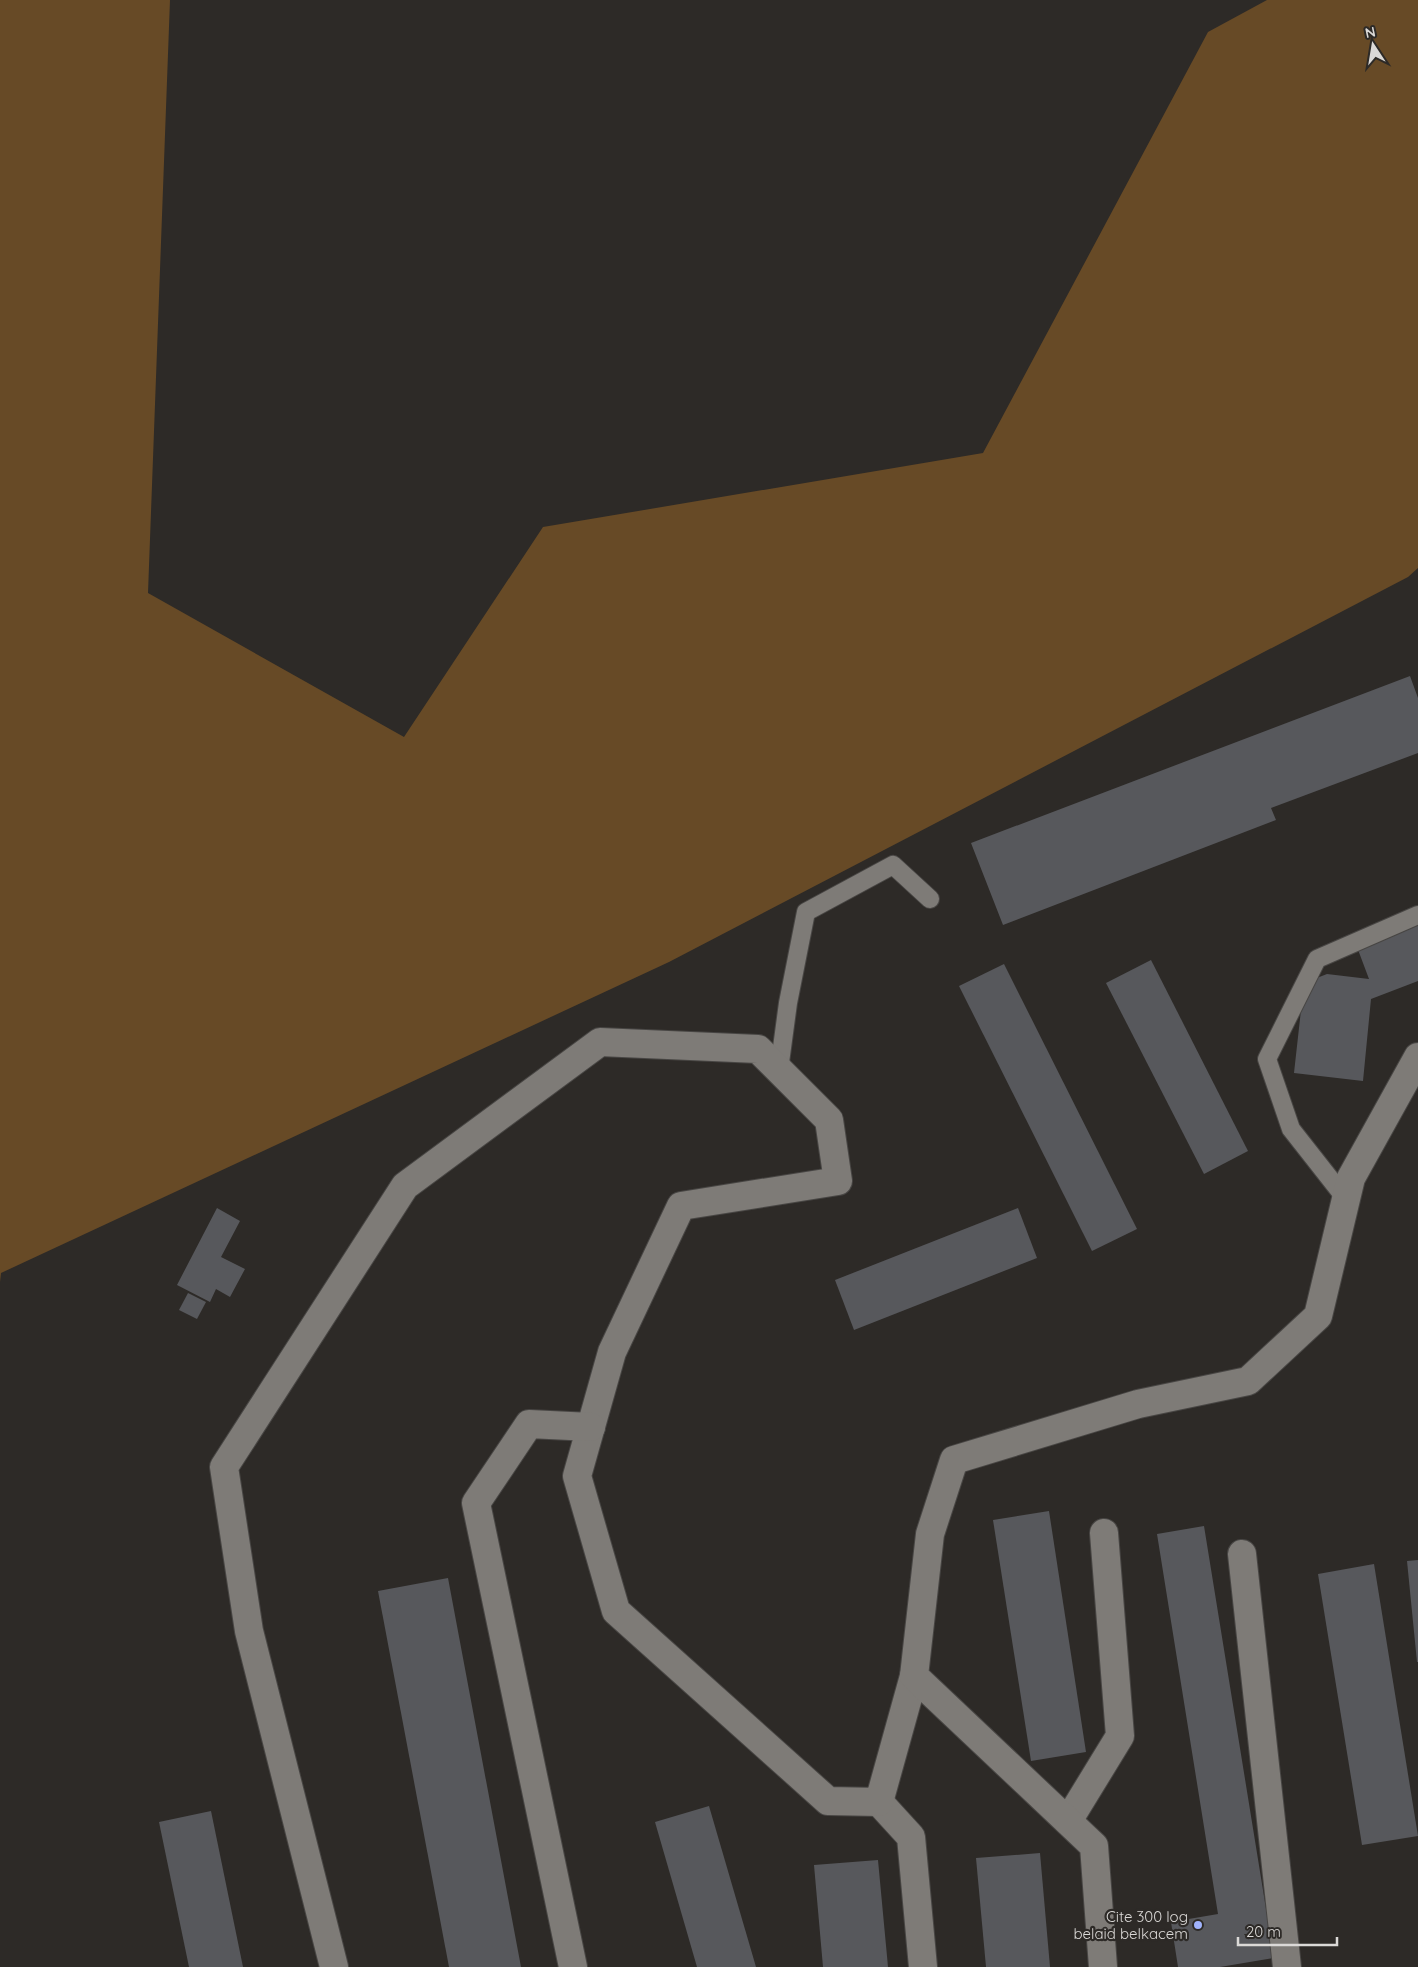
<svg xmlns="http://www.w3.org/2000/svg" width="1418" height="1967" viewBox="0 0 1418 1967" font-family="Quicksand,sans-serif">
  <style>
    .forest { fill: #674a26 }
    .building { fill: #57585c }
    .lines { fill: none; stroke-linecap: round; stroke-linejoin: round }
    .lane-casing { stroke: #484644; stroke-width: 20 }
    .street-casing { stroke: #484644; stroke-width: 30 }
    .lane { stroke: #7e7b77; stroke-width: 18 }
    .street { stroke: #7e7b77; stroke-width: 28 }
    .poi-dot { fill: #a0b3fd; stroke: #2d2a27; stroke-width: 2 }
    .labels { text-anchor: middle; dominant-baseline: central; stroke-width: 4.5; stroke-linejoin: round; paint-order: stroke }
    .poi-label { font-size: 15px; fill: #dbd9d7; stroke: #2d2a27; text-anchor: end }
  </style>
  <rect width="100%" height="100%" fill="#2d2a27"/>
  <!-- forest -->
  <polygon class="forest" points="0,0 170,0 148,593 404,737 543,527 983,453 1208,32 1267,0 1418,0 1418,568 1408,577 669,962 1,1273 0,1282"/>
  <!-- building -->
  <g class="building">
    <polygon points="1410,676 1418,698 1418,753 1271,808 1276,820 1003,925 971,843"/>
    <polygon points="1418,923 1418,981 1371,999 1363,1081 1294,1073 1304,983 1327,974 1369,979 1357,947"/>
    <polygon points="1151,960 1248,1151 1204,1174 1106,983"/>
    <polygon points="1004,964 1137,1229 1092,1251 959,986"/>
    <polygon points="217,1208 240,1221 221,1257 245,1269 230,1297 216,1289 210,1302 177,1285"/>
    <polygon points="1018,1208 1037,1258 854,1330 835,1280"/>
    <polygon points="188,1293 206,1302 197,1319 179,1310"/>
    <polygon points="1049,1511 1086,1752 1031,1761 993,1520"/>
    <polygon points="1204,1526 1274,1958 1220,1967 1178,1967 1171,1922 1218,1914 1157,1534"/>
    <polygon points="1418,1560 1418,1662 1417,1662 1407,1561"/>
    <polygon points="1374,1564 1418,1836 1362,1845 1318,1574"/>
    <polygon points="448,1578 521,1967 449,1967 378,1591"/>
    <polygon points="709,1806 756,1967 697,1967 655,1822"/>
    <polygon points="211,1811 243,1967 189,1967 159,1822"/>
    <polygon points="1040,1853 1050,1967 986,1967 976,1858"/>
    <polygon points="878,1860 888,1967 823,1967 814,1865"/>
  </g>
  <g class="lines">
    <!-- lane casing -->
    <g class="lane-casing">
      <g id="lane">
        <polyline points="779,1070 788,1003 806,912 893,865 930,899"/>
        <polyline points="1346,1199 1291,1129 1267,1059 1317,959 1418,915"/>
      </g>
    </g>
    <!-- street casing -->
    <g class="street-casing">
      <g id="street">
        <polyline points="1242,1554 1287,1967"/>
        <polyline points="879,1802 911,1837 923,1967"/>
        <polyline points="1068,1821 1120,1736 1104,1533"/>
        <polyline points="334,1967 249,1631 224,1467 405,1186 600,1042 758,1049 829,1120 838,1181 681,1206 612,1352 577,1476 616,1611 828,1801 879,1802 914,1676"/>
        <polyline points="573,1967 476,1503 529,1424 591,1427"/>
        <polyline points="1103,1967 1094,1846 914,1676 930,1534 954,1460 1138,1404 1248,1381 1318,1316 1351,1178 1418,1057"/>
      </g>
    </g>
    <!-- lane -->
    <use href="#lane" class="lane"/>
    <!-- street -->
    <use href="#street" class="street"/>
  </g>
  <!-- markers -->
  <circle class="poi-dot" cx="1198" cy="1925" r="5"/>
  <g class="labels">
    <!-- poi labels -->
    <g class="poi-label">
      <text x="1188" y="1916">Cite 300 log<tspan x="1188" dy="17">belaid belkacem</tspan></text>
    </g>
  </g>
  <!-- north arrow -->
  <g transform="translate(1373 45) rotate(348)" stroke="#2d2a27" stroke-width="4" paint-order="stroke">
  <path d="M0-4L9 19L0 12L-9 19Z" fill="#dbd9d7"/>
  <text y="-8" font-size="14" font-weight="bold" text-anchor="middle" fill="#dbd9d7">N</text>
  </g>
  <!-- scale -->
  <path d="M1238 1937v8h99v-8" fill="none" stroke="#dbd9d7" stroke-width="2.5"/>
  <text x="1246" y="1937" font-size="15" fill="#dbd9d7" stroke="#2d2a27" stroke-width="4" paint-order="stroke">20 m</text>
</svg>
